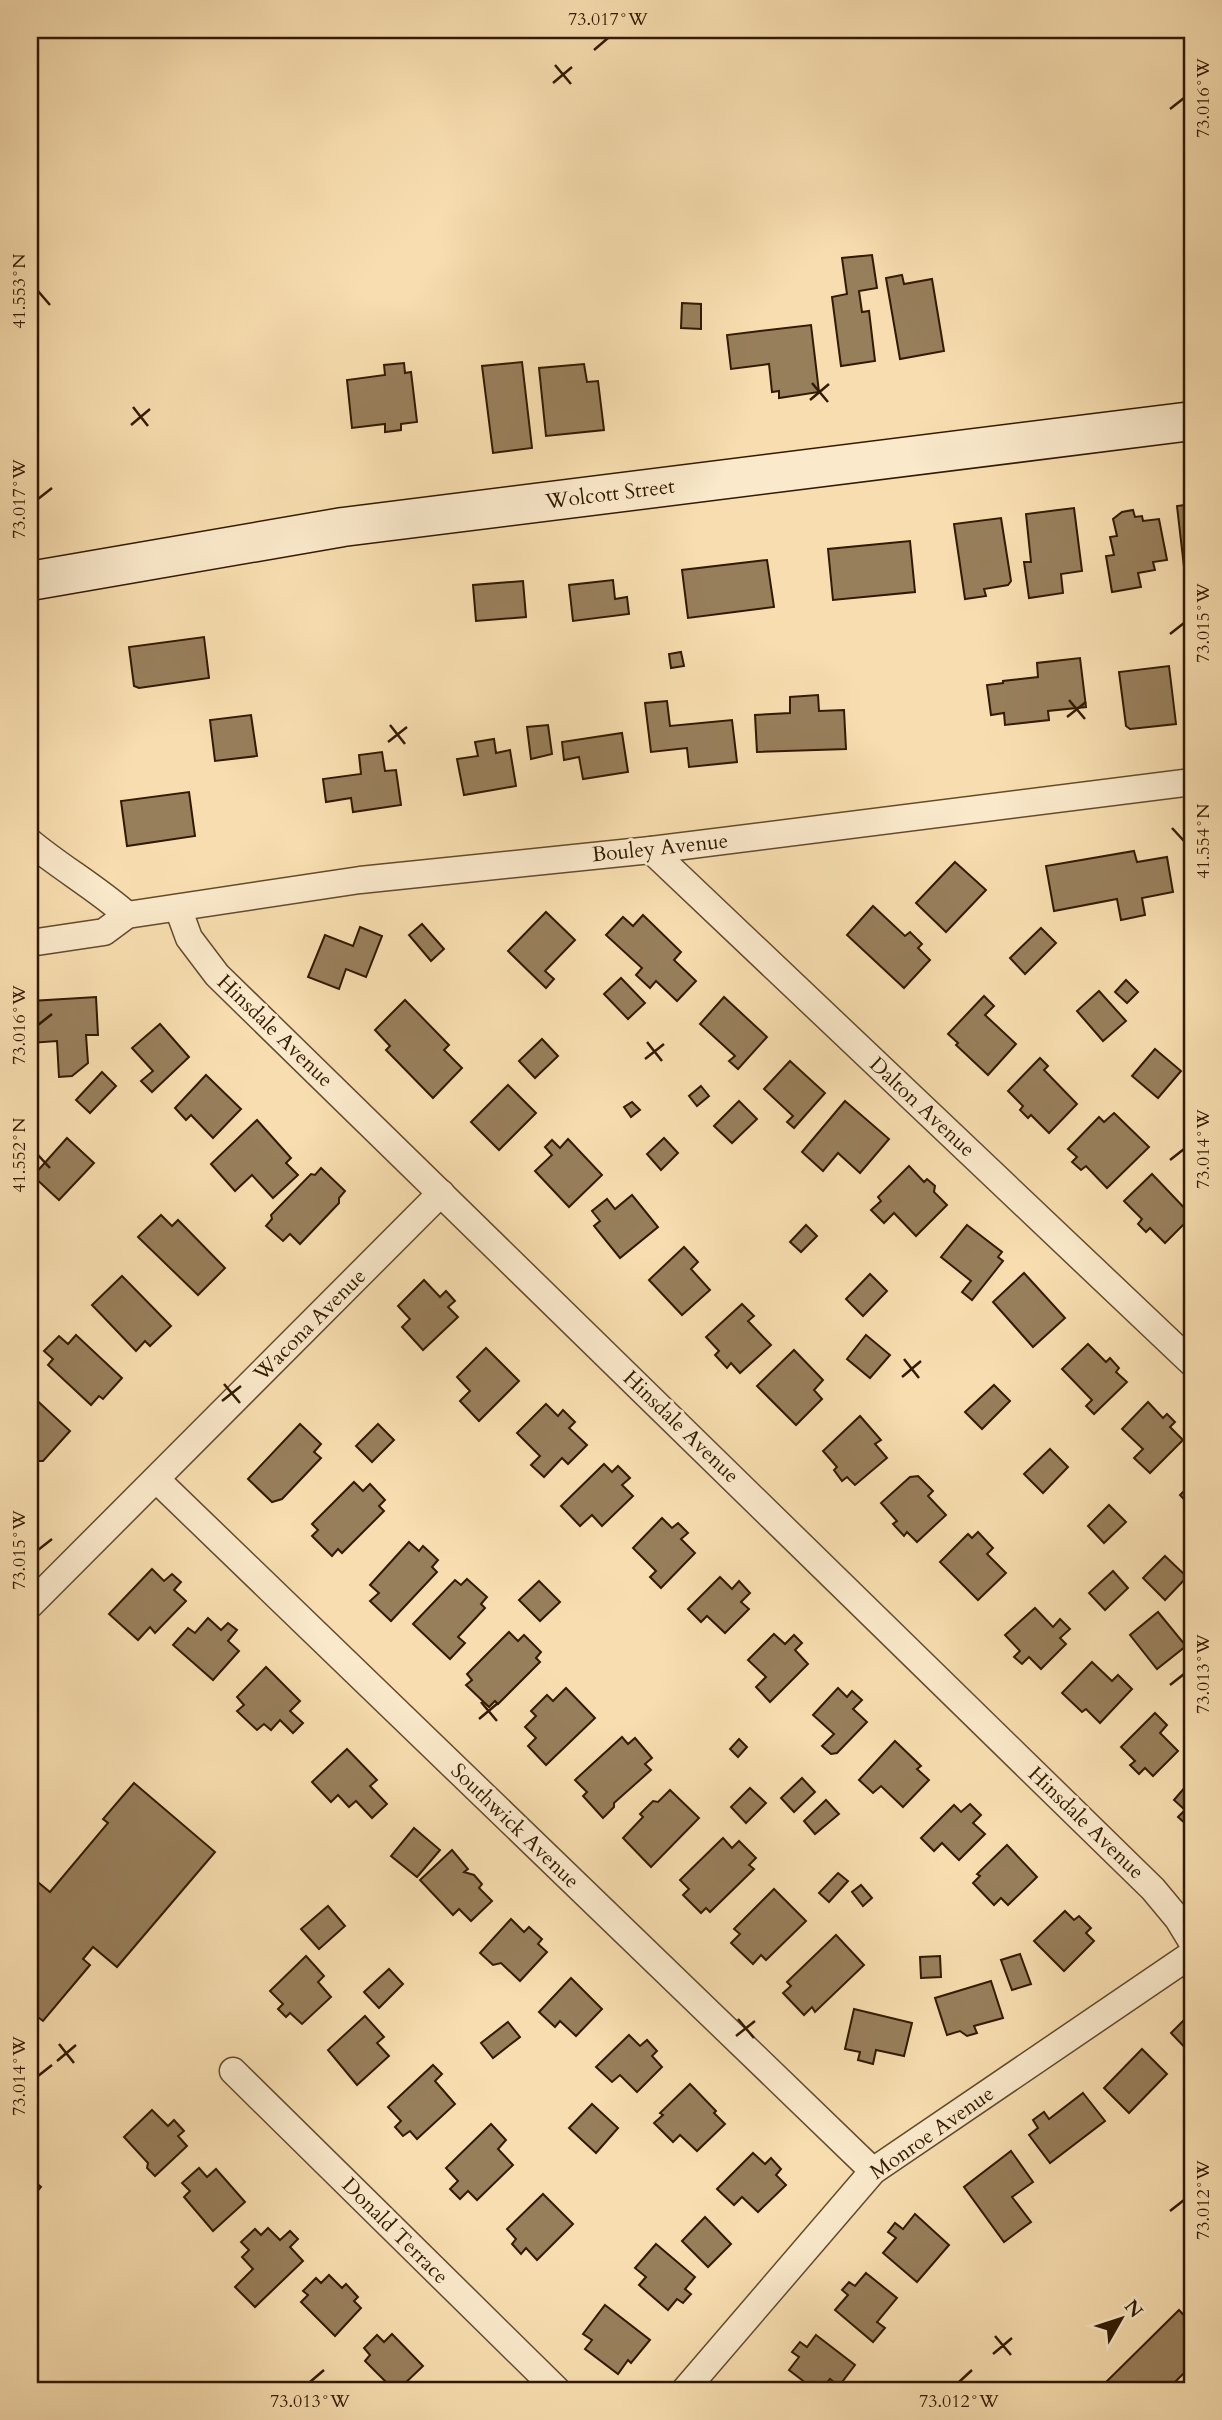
<svg xmlns="http://www.w3.org/2000/svg" width="1222" height="2420" viewBox="0 0 1222 2420" font-family="Cardo,serif">
  <style>
    .building { fill: #987f5b; stroke: #321a00; stroke-width: 2 }
    .lines { fill: none; stroke-linecap: round; stroke-linejoin: round }
    .street-casing { stroke: #634b2c; stroke-width: 29 }
    .secondary-casing { stroke: #321a00; stroke-width: 41 }
    .street { stroke: #fae9cb; stroke-width: 26 }
    .secondary { stroke: #fae9cb; stroke-width: 38 }
    .ticks { fill: none; stroke: #321a00; stroke-width: 2.5 }
    .labels { text-anchor: middle; dominant-baseline: central; stroke-width: 6; stroke-linejoin: round; paint-order: stroke }
    .street-label { font-size: 21px; fill: #321a00; stroke: #fae9cb }
    .neatline { fill: none; stroke: #321a00; stroke-width: 2.5 }
    .ticks-label { font-size: 18px; text-anchor: middle; fill: #321a00 }
  </style>
  <rect width="100%" height="100%" fill="#f7ddaf"/>
  <filter id="stains"><feTurbulence type="fractalNoise" baseFrequency=".00286" numOctaves="4"/><feColorMatrix values="0 0 0 0 .2 0 0 0 0 .09 0 0 0 0 .02 0 0 0 .5 -.17"/></filter>
  <radialGradient id="worn" r=".72"><stop offset=".6" stop-color="#630" stop-opacity="0"/><stop offset="1" stop-color="#630" stop-opacity=".3"/></radialGradient>
  <!-- building -->
  <g class="building">
    <polygon points="872,255 877,288 859,291 862,312 869,311 875,361 841,366 832,297 847,294 842,258"/>
    <polygon points="902,275 904,284 932,279 944,351 900,359 886,278"/>
    <polygon points="682,303 701,304 701,329 681,328"/>
    <polygon points="811,325 819,392 779,398 779,391 772,392 769,364 731,369 727,335"/>
    <polygon points="522,362 532,448 493,453 482,366"/>
    <polygon points="404,363 405,373 411,372 417,422 401,424 401,430 385,432 385,424 352,428 347,380 385,375 384,365"/>
    <polygon points="584,364 587,382 598,381 604,430 546,436 539,368"/>
    <polygon points="1192,504 1192,566 1184,567 1177,506"/>
    <polygon points="1074,508 1082,571 1061,574 1063,593 1029,598 1024,562 1031,562 1026,514"/>
    <polygon points="1133,510 1135,517 1142,516 1143,521 1159,519 1167,560 1153,562 1155,570 1138,573 1141,587 1112,592 1106,556 1114,555 1110,537 1117,536 1113,519 1122,512"/>
    <polygon points="1001,518 1011,581 1008,585 984,589 986,596 965,599 954,524"/>
    <polygon points="910,541 915,592 833,600 828,549"/>
    <polygon points="767,560 774,607 688,618 682,570"/>
    <polygon points="613,580 615,599 627,597 629,614 573,621 569,585"/>
    <polygon points="523,581 526,617 476,621 473,585"/>
    <polygon points="204,637 209,678 139,688 134,686 129,647"/>
    <polygon points="681,652 684,666 671,668 669,654"/>
    <polygon points="1080,658 1086,707 1048,711 1049,720 1005,725 1004,713 991,715 987,685 1003,683 1003,681 1038,677 1037,663"/>
    <polygon points="1169,666 1176,724 1130,729 1126,726 1119,672"/>
    <polygon points="818,695 819,711 844,710 846,749 757,752 755,715 790,713 790,697"/>
    <polygon points="667,701 670,726 732,720 737,762 689,767 687,748 651,752 645,703"/>
    <polygon points="251,715 257,756 215,761 210,720"/>
    <polygon points="548,725 552,754 531,759 527,727"/>
    <polygon points="622,733 628,772 583,779 579,757 564,760 562,742"/>
    <polygon points="494,739 496,753 510,750 516,786 464,795 457,759 478,756 475,742"/>
    <polygon points="382,752 385,771 396,770 401,805 353,812 351,798 326,802 323,779 361,774 359,755"/>
    <polygon points="189,792 195,836 127,846 121,801"/>
    <polygon points="1134,851 1137,862 1167,857 1173,892 1142,898 1145,915 1121,920 1117,899 1054,911 1046,866"/>
    <polygon points="955,862 986,890 946,932 916,903"/>
    <polygon points="873,906 905,936 910,932 922,944 918,948 930,960 904,988 847,935"/>
    <polygon points="546,912 575,940 545,971 554,979 546,988 508,951"/>
    <polygon points="643,915 681,952 674,960 696,981 677,1001 656,981 650,988 636,975 642,968 606,935 623,917 633,926"/>
    <polygon points="422,924 444,949 431,961 409,935"/>
    <polygon points="360,927 382,936 366,977 346,969 339,989 308,977 325,935 353,946"/>
    <polygon points="1041,928 1056,943 1025,974 1010,958"/>
    <polygon points="621,978 645,1003 628,1019 604,994"/>
    <polygon points="1126,980 1138,992 1127,1003 1115,992"/>
    <polygon points="1099,991 1126,1021 1103,1041 1077,1011"/>
    <polygon points="984,996 994,1006 985,1015 1016,1044 988,1075 956,1045 958,1043 948,1034"/>
    <polygon points="96,997 98,1035 86,1035 88,1063 72,1076 59,1077 57,1041 30,1043 31,1001"/>
    <polygon points="724,997 767,1037 738,1069 729,1061 735,1056 700,1024"/>
    <polygon points="405,1000 449,1045 444,1050 462,1068 433,1098 386,1050 390,1046 375,1030"/>
    <polygon points="160,1024 189,1057 152,1092 141,1081 153,1071 132,1048"/>
    <polygon points="542,1039 558,1056 535,1078 519,1061"/>
    <polygon points="1155,1049 1181,1071 1158,1098 1132,1076"/>
    <polygon points="1040,1058 1048,1066 1044,1070 1077,1104 1049,1133 1031,1115 1028,1118 1020,1110 1023,1106 1008,1091"/>
    <polygon points="790,1061 825,1093 794,1128 787,1122 793,1116 764,1089"/>
    <polygon points="102,1072 116,1086 90,1113 76,1100"/>
    <polygon points="206,1075 241,1109 213,1138 191,1115 186,1120 175,1108"/>
    <polygon points="508,1085 536,1113 499,1150 471,1122"/>
    <polygon points="701,1086 709,1096 697,1106 689,1096"/>
    <polygon points="739,1101 757,1119 732,1143 714,1126"/>
    <polygon points="845,1101 889,1139 860,1173 838,1153 823,1171 802,1152"/>
    <polygon points="632,1102 640,1110 631,1117 624,1107"/>
    <polygon points="1114,1113 1149,1147 1107,1188 1086,1166 1081,1170 1072,1162 1077,1157 1068,1149 1099,1117 1104,1122"/>
    <polygon points="257,1120 291,1158 286,1163 298,1175 273,1198 252,1175 235,1191 211,1164"/>
    <polygon points="67,1138 94,1163 59,1200 33,1176"/>
    <polygon points="664,1138 678,1153 661,1170 647,1154"/>
    <polygon points="568,1139 602,1175 569,1207 535,1171 552,1155 545,1147 552,1140 560,1148"/>
    <polygon points="909,1166 924,1182 927,1179 935,1186 934,1192 947,1205 916,1236 894,1213 884,1223 871,1210 881,1201 878,1197"/>
    <polygon points="321,1168 345,1191 339,1198 339,1203 300,1244 290,1234 283,1241 266,1226 272,1219 271,1215 311,1174 315,1175"/>
    <polygon points="1152,1174 1192,1216 1165,1243 1150,1228 1146,1232 1138,1224 1142,1219 1124,1201"/>
    <polygon points="632,1195 658,1227 620,1258 594,1226 600,1221 592,1211 607,1199 615,1209"/>
    <polygon points="161,1215 172,1226 178,1220 225,1268 198,1295 138,1237"/>
    <polygon points="806,1225 817,1236 801,1252 790,1242"/>
    <polygon points="967,1225 1002,1252 998,1257 1003,1261 972,1300 962,1292 971,1281 941,1257"/>
    <polygon points="684,1247 698,1262 691,1269 710,1290 682,1315 649,1280"/>
    <polygon points="1024,1273 1065,1318 1033,1347 993,1302"/>
    <polygon points="870,1274 887,1291 863,1316 846,1299"/>
    <polygon points="122,1276 171,1326 150,1346 145,1341 136,1351 92,1305"/>
    <polygon points="424,1280 440,1297 446,1291 455,1301 448,1307 458,1317 423,1350 402,1327 410,1319 398,1306"/>
    <polygon points="742,1304 754,1316 748,1321 771,1345 740,1373 731,1363 727,1368 715,1355 719,1351 706,1337"/>
    <polygon points="76,1335 122,1378 103,1399 99,1396 91,1405 48,1365 53,1359 44,1351 59,1336 68,1344"/>
    <polygon points="866,1335 890,1355 870,1378 847,1359"/>
    <polygon points="1088,1344 1106,1362 1110,1358 1119,1368 1116,1372 1127,1382 1094,1414 1086,1406 1092,1400 1062,1369"/>
    <polygon points="486,1348 519,1381 479,1421 460,1401 470,1391 457,1377"/>
    <polygon points="794,1350 823,1380 814,1390 822,1399 796,1425 757,1386"/>
    <polygon points="994,1385 1010,1401 982,1429 965,1412"/>
    <polygon points="30,1394 70,1431 43,1461 39,1461 30,1453"/>
    <polygon points="1148,1402 1163,1418 1167,1414 1175,1422 1170,1427 1183,1440 1150,1473 1134,1458 1143,1449 1122,1429"/>
    <polygon points="546,1404 558,1416 563,1410 575,1422 569,1428 587,1445 568,1464 562,1458 544,1477 531,1465 540,1456 517,1433"/>
    <polygon points="860,1416 881,1440 875,1444 887,1458 855,1485 847,1477 842,1481 834,1470 837,1467 823,1451"/>
    <polygon points="300,1424 321,1444 314,1452 321,1458 282,1499 272,1502 248,1479"/>
    <polygon points="378,1424 394,1440 372,1462 356,1446"/>
    <polygon points="1050,1449 1068,1467 1043,1493 1024,1474"/>
    <polygon points="604,1464 612,1472 618,1466 630,1478 622,1485 633,1496 602,1526 592,1515 580,1526 561,1506"/>
    <polygon points="918,1476 933,1491 928,1496 946,1515 917,1542 907,1532 904,1536 893,1524 897,1521 881,1503 910,1477"/>
    <polygon points="354,1482 363,1491 370,1484 385,1500 379,1506 384,1511 342,1553 338,1549 332,1556 312,1536 318,1530 312,1524"/>
    <polygon points="1192,1483 1192,1508 1180,1495"/>
    <polygon points="1109,1505 1126,1522 1104,1543 1088,1526"/>
    <polygon points="662,1518 672,1528 678,1523 688,1533 681,1539 695,1553 661,1588 650,1577 656,1571 633,1548"/>
    <polygon points="978,1532 993,1548 987,1554 1006,1573 978,1600 940,1562 968,1534 972,1538"/>
    <polygon points="409,1542 419,1551 423,1546 438,1560 432,1567 437,1572 391,1621 370,1601 379,1593 370,1585"/>
    <polygon points="1165,1556 1187,1577 1165,1600 1143,1578"/>
    <polygon points="152,1569 164,1581 172,1574 181,1582 174,1590 186,1601 155,1633 150,1627 138,1640 109,1614"/>
    <polygon points="1113,1571 1128,1588 1105,1610 1089,1593"/>
    <polygon points="720,1577 732,1589 739,1581 750,1593 741,1602 749,1609 725,1633 707,1616 701,1622 688,1609"/>
    <polygon points="467,1579 487,1597 481,1604 485,1608 458,1637 465,1643 450,1659 413,1624 455,1580 461,1585"/>
    <polygon points="539,1581 560,1602 540,1621 519,1600"/>
    <polygon points="1035,1608 1053,1627 1060,1619 1070,1629 1060,1638 1066,1644 1041,1669 1029,1657 1022,1664 1014,1657 1020,1651 1005,1635"/>
    <polygon points="1158,1612 1186,1646 1157,1669 1130,1635"/>
    <polygon points="208,1618 221,1630 228,1623 237,1630 228,1641 239,1651 213,1680 173,1645 188,1628 195,1633"/>
    <polygon points="509,1632 518,1641 524,1635 541,1652 536,1658 540,1662 498,1704 495,1701 489,1707 466,1685 472,1680 467,1674"/>
    <polygon points="774,1634 785,1644 794,1635 802,1643 795,1650 808,1664 770,1702 756,1687 766,1677 748,1660"/>
    <polygon points="1092,1662 1112,1681 1118,1675 1132,1689 1100,1723 1086,1709 1082,1712 1062,1693"/>
    <polygon points="266,1667 300,1701 290,1711 303,1723 293,1733 280,1720 271,1730 264,1724 257,1730 237,1711 244,1705 237,1697"/>
    <polygon points="566,1688 595,1718 546,1765 528,1746 536,1738 525,1727 536,1716 531,1711 547,1695 553,1701"/>
    <polygon points="838,1688 847,1697 852,1691 862,1700 853,1709 867,1722 837,1753 831,1754 822,1746 834,1734 813,1715"/>
    <polygon points="1155,1713 1167,1725 1160,1733 1178,1751 1153,1776 1145,1768 1139,1774 1130,1765 1135,1761 1121,1747"/>
    <polygon points="622,1737 628,1744 635,1738 652,1758 645,1764 651,1770 614,1803 614,1807 603,1818 583,1796 587,1792 575,1780"/>
    <polygon points="739,1739 747,1747 738,1757 730,1749"/>
    <polygon points="895,1741 921,1766 917,1769 929,1780 903,1807 881,1786 873,1793 859,1780"/>
    <polygon points="347,1749 377,1780 370,1786 387,1804 372,1818 356,1801 349,1807 338,1795 331,1802 312,1782"/>
    <polygon points="802,1778 815,1792 794,1812 781,1798"/>
    <polygon points="1192,1779 1192,1819 1187,1825 1178,1817 1185,1810 1174,1800"/>
    <polygon points="134,1783 215,1852 117,1967 93,1947 83,1959 90,1965 43,2021 31,2012 30,2014 30,1884 34,1879 50,1892 108,1823 103,1819"/>
    <polygon points="750,1788 766,1803 746,1823 731,1807"/>
    <polygon points="670,1790 699,1818 651,1867 623,1838 643,1817 640,1814 653,1801 658,1802"/>
    <polygon points="826,1800 839,1814 815,1834 804,1821"/>
    <polygon points="970,1804 981,1815 973,1823 985,1834 959,1860 942,1843 934,1851 921,1838 954,1805 961,1812"/>
    <polygon points="414,1828 440,1850 417,1877 391,1856"/>
    <polygon points="723,1838 732,1848 739,1841 756,1858 749,1865 754,1869 710,1912 706,1908 701,1913 683,1895 689,1889 680,1880"/>
    <polygon points="1007,1845 1037,1877 1008,1905 1001,1898 994,1905 973,1883 980,1876 977,1874"/>
    <polygon points="452,1850 468,1869 464,1872 474,1875 482,1884 479,1888 492,1901 471,1921 459,1909 453,1915 420,1880"/>
    <polygon points="838,1873 848,1881 829,1902 819,1893"/>
    <polygon points="861,1885 872,1898 863,1906 852,1892"/>
    <polygon points="774,1889 806,1921 766,1960 761,1955 753,1964 731,1943 740,1934 734,1929"/>
    <polygon points="328,1906 345,1926 319,1949 301,1929"/>
    <polygon points="1065,1911 1074,1920 1079,1916 1091,1928 1086,1933 1094,1941 1064,1971 1034,1941"/>
    <polygon points="511,1919 524,1932 529,1927 542,1939 538,1944 547,1952 520,1981 501,1963 493,1965 480,1953"/>
    <polygon points="836,1935 864,1965 815,2012 812,2007 804,2015 783,1993 791,1986 787,1982"/>
    <polygon points="1020,1954 1031,1984 1012,1990 1001,1960"/>
    <polygon points="306,1956 324,1976 318,1982 331,1997 302,2024 290,2013 286,2017 278,2009 283,2004 270,1991"/>
    <polygon points="940,1956 941,1977 921,1978 920,1957"/>
    <polygon points="389,1969 403,1984 379,2008 364,1992"/>
    <polygon points="571,1978 602,2009 576,2036 560,2021 555,2027 539,2012"/>
    <polygon points="991,1981 1003,2018 974,2026 977,2033 967,2036 960,2031 947,2035 935,1998"/>
    <polygon points="854,2009 912,2023 904,2056 876,2050 873,2064 858,2060 860,2052 845,2049"/>
    <polygon points="1192,2012 1192,2055 1171,2033"/>
    <polygon points="365,2016 384,2037 377,2043 389,2056 357,2085 328,2050"/>
    <polygon points="508,2022 520,2037 493,2058 481,2043"/>
    <polygon points="629,2035 640,2046 647,2040 657,2051 652,2056 662,2067 637,2092 620,2075 612,2082 596,2067"/>
    <polygon points="1142,2049 1167,2074 1129,2113 1104,2088"/>
    <polygon points="433,2065 442,2074 435,2081 455,2104 417,2139 410,2131 403,2136 395,2127 401,2121 388,2107"/>
    <polygon points="690,2084 716,2111 714,2113 725,2124 697,2151 680,2135 673,2142 654,2123 663,2115 660,2113"/>
    <polygon points="1083,2093 1105,2121 1050,2163 1029,2135 1038,2128 1033,2120 1044,2112 1049,2119"/>
    <polygon points="592,2104 618,2128 596,2153 569,2128"/>
    <polygon points="152,2110 168,2126 174,2120 184,2131 178,2136 187,2146 155,2176 147,2168 148,2163 124,2137"/>
    <polygon points="491,2124 506,2140 498,2149 513,2165 477,2200 468,2191 460,2199 450,2189 458,2181 446,2168"/>
    <polygon points="1011,2151 1033,2182 1012,2197 1031,2222 1004,2242 964,2187"/>
    <polygon points="753,2153 765,2164 771,2158 781,2169 776,2175 786,2185 758,2212 742,2197 734,2205 717,2189"/>
    <polygon points="199,2168 207,2177 216,2169 245,2202 213,2231 184,2197 190,2191 182,2183"/>
    <polygon points="30,2178 41,2187 30,2200"/>
    <polygon points="543,2194 573,2224 537,2260 526,2248 521,2254 512,2244 516,2239 507,2229"/>
    <polygon points="915,2214 949,2245 917,2282 883,2253 896,2238 888,2232 895,2223 903,2229"/>
    <polygon points="705,2217 731,2244 708,2267 682,2241"/>
    <polygon points="268,2228 280,2240 290,2231 298,2239 290,2247 303,2261 255,2307 235,2287 253,2269 242,2257 249,2250 241,2242 255,2229 261,2235"/>
    <polygon points="656,2244 695,2277 685,2289 691,2294 683,2303 677,2299 668,2310 639,2285 646,2277 635,2268"/>
    <polygon points="866,2273 897,2298 877,2322 885,2328 873,2342 835,2310 848,2295 842,2290 849,2282 855,2286"/>
    <polygon points="329,2275 342,2288 346,2284 358,2297 354,2301 361,2308 335,2336 301,2302 308,2295 303,2291 316,2278 321,2283"/>
    <polygon points="605,2305 650,2340 631,2363 628,2360 618,2374 585,2349 592,2340 583,2334"/>
    <polygon points="1179,2310 1192,2324 1192,2365 1167,2390 1098,2390"/>
    <polygon points="392,2334 423,2366 398,2390 382,2390 379,2387 385,2381 365,2361 370,2355 364,2348 377,2335 384,2342"/>
    <polygon points="816,2335 855,2365 839,2386 830,2379 821,2390 815,2390 789,2370 799,2357 792,2352 800,2342 807,2347"/>
  </g>
  <g class="lines">
    <!-- street casing -->
    <g class="street-casing">
      <g id="street">
        <path d="M 30,842 C 61,868 97,888 127,915"/>
        <polyline points="651,850 1192,1363"/>
        <polyline points="178,908 189,938 217,975 1153,1889 1178,1919 1192,1942"/>
        <polyline points="30,943 104,932 127,915 360,880 651,850 1192,782"/>
        <polyline points="157,1480 873,2171"/>
        <polyline points="30,1605 441,1193"/>
        <polyline points="233,2071 557,2390"/>
        <polyline points="685,2390 873,2171 1192,1954"/>
      </g>
    </g>
    <!-- secondary casing -->
    <g class="secondary-casing">
      <polyline id="secondary" points="30,581 343,527 1192,421"/>
    </g>
    <!-- street -->
    <use href="#street" class="street"/>
    <!-- secondary -->
    <use href="#secondary" class="secondary"/>
  </g>
  <!-- ticks -->
  <path class="ticks" d="M 594,50 L 608,38M 555,65 L 571,84M 553,83 L 572,67M 1170,109 L 1184,98M 38,291 L 50,305M 812,383 L 828,402M 810,400 L 829,384M 133,407 L 148,426M 131,425 L 150,409M 38,499 L 52,488M 1170,634 L 1184,623M 1069,700 L 1085,719M 1067,717 L 1086,702M 390,725 L 405,744M 388,742 L 407,727M 1172,828 L 1184,841M 38,1025 L 52,1014M 647,1042 L 662,1061M 645,1059 L 664,1044M 38,1155 L 50,1168M 1170,1160 L 1184,1149M 904,1359 L 919,1378M 902,1377 L 921,1361M 224,1384 L 240,1403M 222,1401 L 241,1386M 38,1550 L 52,1539M 1170,1685 L 1184,1674M 481,1702 L 497,1721M 479,1719 L 498,1703M 738,2019 L 754,2038M 736,2036 L 755,2021M 59,2044 L 74,2063M 57,2061 L 76,2045M 38,2076 L 52,2065M 1170,2211 L 1184,2200M 995,2336 L 1011,2355M 993,2354 L 1012,2338M 310,2382 L 324,2370M 959,2382 L 972,2370"/>
  <g class="labels">
    <!-- street labels -->
    <g class="street-label">
      <text transform="translate(610 494) rotate(-7)">Wolcott Street</text>
      <text transform="translate(660 848) rotate(-6)">Bouley Avenue</text>
      <text transform="translate(275 1031) rotate(44)">Hinsdale Avenue</text>
      <text transform="translate(922 1107) rotate(43)">Dalton Avenue</text>
      <text transform="translate(310 1325) rotate(-45)">Wacona Avenue</text>
      <text transform="translate(681 1427) rotate(44)">Hinsdale Avenue</text>
      <text transform="translate(1086 1823) rotate(44)">Hinsdale Avenue</text>
      <text transform="translate(515 1826) rotate(44)">Southwick Avenue</text>
      <text transform="translate(932 2133) rotate(-35)">Monroe Avenue</text>
      <text transform="translate(395 2231) rotate(45)">Donald Terrace</text>
    </g>
  </g>
  <!-- margin -->
  <rect width="1222" height="2420" fill="none" stroke="#f7ddaf" stroke-width="77"/>
  <!-- north arrow -->
  <g transform="translate(1121 2319) rotate(51)" stroke="#fae9cb" stroke-width="5" paint-order="stroke">
  <path d="M0-5L12 26L0 18L-12 26Z" fill="#321a00"/>
  <text y="-10" font-size="19" font-weight="bold" text-anchor="middle" fill="#321a00">N</text>
  </g>
  <rect x="38" y="38" width="1146" height="2344" class="neatline"/>
  <g class="ticks-label">
    <text x="608" y="25">73.017°W</text>
    <text transform="translate(1203 98) rotate(-90)" y="6">73.016°W</text>
    <text transform="translate(19 291) rotate(-90)" y="6">41.553°N</text>
    <text transform="translate(19 499) rotate(-90)" y="6">73.017°W</text>
    <text transform="translate(1203 623) rotate(-90)" y="6">73.015°W</text>
    <text transform="translate(1203 841) rotate(-90)" y="6">41.554°N</text>
    <text transform="translate(19 1025) rotate(-90)" y="6">73.016°W</text>
    <text transform="translate(1203 1149) rotate(-90)" y="6">73.014°W</text>
    <text transform="translate(19 1155) rotate(-90)" y="6">41.552°N</text>
    <text transform="translate(19 1550) rotate(-90)" y="6">73.015°W</text>
    <text transform="translate(1203 1674) rotate(-90)" y="6">73.013°W</text>
    <text transform="translate(19 2076) rotate(-90)" y="6">73.014°W</text>
    <text transform="translate(1203 2200) rotate(-90)" y="6">73.012°W</text>
    <text x="310" y="2407">73.013°W</text>
    <text x="959" y="2407">73.012°W</text>
  </g>
  <rect width="100%" height="100%" filter="url(#stains)"/>
  <rect width="100%" height="100%" fill="url(#worn)"/>
</svg>
